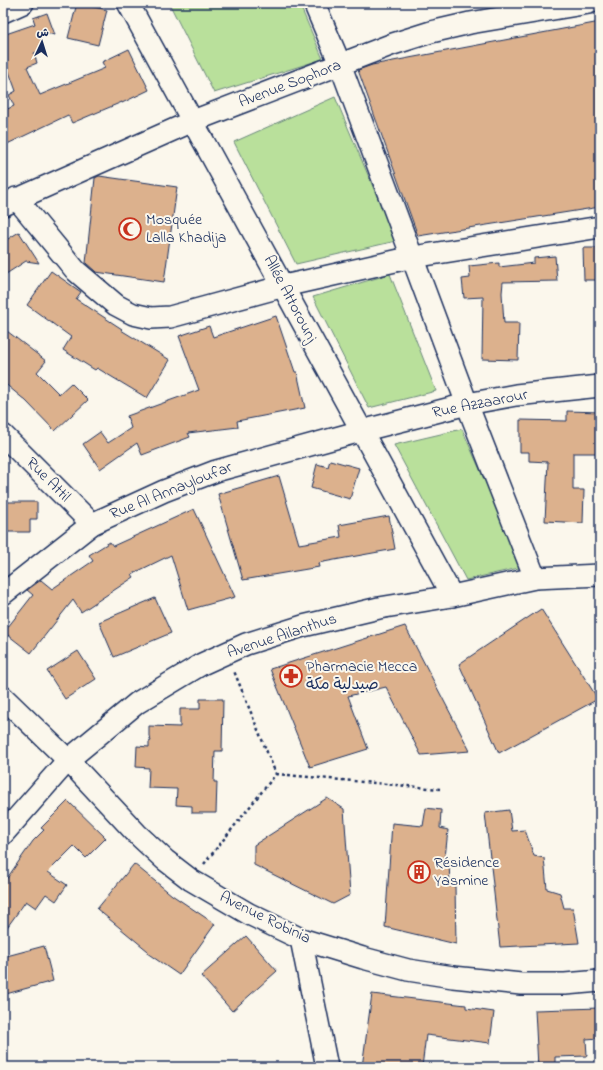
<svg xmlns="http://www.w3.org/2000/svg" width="603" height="1070" viewBox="0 0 603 1070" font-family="'Indie Flower','Playpen Sans Arabic',sans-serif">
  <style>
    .green { fill: #b9e09b; stroke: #6a887c }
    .building { fill: #dcb18d; stroke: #1b2f5e }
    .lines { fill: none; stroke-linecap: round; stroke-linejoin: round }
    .street-casing { stroke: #1b2f5e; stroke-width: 24 }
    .path { stroke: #1b2f5e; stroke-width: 2.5; stroke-dasharray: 3 3; stroke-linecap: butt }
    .street { stroke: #fbf7ec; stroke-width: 21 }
    .labels { text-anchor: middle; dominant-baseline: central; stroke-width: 4; stroke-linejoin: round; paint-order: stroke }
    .street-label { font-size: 16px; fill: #1b2f5e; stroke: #fbf7ec }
    .poi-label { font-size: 16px; fill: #1b2f5e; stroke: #fbf7ec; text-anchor: start }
  </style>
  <rect width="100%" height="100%" fill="#fbf7ec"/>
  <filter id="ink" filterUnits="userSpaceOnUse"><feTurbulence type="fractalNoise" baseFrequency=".025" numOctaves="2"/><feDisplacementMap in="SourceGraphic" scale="8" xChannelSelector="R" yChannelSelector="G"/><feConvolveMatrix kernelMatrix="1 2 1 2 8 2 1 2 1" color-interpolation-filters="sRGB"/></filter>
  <g filter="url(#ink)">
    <!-- green -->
    <g class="green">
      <polygon points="169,3 299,3 323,59 214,93"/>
      <polygon points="335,97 396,241 296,264 234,142"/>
      <polygon points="390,274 436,391 369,408 313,297"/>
      <polygon points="462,429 523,567 466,580 394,445"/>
    </g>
    <!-- building -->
    <g class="building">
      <polygon points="77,3 107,10 98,45 68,38"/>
      <polygon points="47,13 55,35 38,31 45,50 34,53 37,63 27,67 40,95 105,68 102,62 129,49 149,90 122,103 122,102 72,123 68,115 3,146 3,111 14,106 9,95 16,91 3,55 3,35 35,24 33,18"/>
      <polygon points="600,22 600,207 418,236 358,70 372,65"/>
      <polygon points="99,176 177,187 164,282 96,272 86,263 95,178"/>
      <polygon points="19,232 39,263 26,261 3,276 3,242"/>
      <polygon points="583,248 600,248 600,280 584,280"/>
      <polygon points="555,256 557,281 503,282 502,293 504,323 519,323 518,360 482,359 483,297 464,298 462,279 470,278 469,266 499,263 499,267 534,263 534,258"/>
      <polygon points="51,271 81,292 76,299 122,329 121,330 170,360 147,398 97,368 95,370 63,350 71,337 27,305"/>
      <polygon points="276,316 295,372 297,372 305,408 237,421 238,427 188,433 190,437 142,455 137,443 100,469 83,444 100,432 108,443 131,428 127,416 199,390 179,336 209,326 213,337"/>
      <polygon points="3,328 46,361 37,372 59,394 71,383 88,400 55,431 26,401 3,382"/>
      <polygon points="567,411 600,412 600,453 573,453 573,490 584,490 583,523 545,521 548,462 529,461 529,452 520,452 520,420 567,421"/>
      <polygon points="330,460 359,468 350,499 311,488 317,464 328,467"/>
      <polygon points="279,476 299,544 341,537 339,525 389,516 395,549 318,563 319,567 243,580 218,494"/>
      <polygon points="6,502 37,502 37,519 30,519 30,532 6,532"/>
      <polygon points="194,509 235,597 188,610 171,555 132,574 134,577 81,612 73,600 31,653 4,632 33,595 27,590 41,580 52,589 93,561 89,555 110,542 113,546"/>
      <polygon points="155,598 171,633 114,657 99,622"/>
      <polygon points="541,609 598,699 499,753 459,664"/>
      <polygon points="405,626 470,751 421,755 386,687 348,696 368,749 310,767 270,669"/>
      <polygon points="78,651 96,679 65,699 47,671"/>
      <polygon points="200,699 223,699 222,751 215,751 214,782 217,782 216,813 192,813 192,806 176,805 177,789 148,788 149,768 136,767 137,746 149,747 149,742 151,741 149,736 149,726 180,727 180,709 200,709"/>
      <polygon points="327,798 344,809 350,895 333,904 254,865 254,845"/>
      <polygon points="68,801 106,838 86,858 74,846 48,872 67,885 56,901 46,894 36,908 26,901 3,933 3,884 33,841 44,830 41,828"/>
      <polygon points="426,808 441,810 440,828 448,830 445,858 449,859 450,886 455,886 456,944 385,927 392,823 423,826"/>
      <polygon points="509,810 512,831 525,830 534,856 544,858 547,889 560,893 564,908 573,908 579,943 500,947 485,813"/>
      <polygon points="134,864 172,895 215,924 179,975 147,953 148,951 97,909"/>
      <polygon points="246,936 277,971 232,1011 201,976"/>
      <polygon points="44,946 53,981 6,994 3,982 3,957"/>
      <polygon points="372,994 466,1005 466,1008 494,1012 490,1043 426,1035 422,1067 362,1067"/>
      <polygon points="600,1008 599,1038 586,1039 587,1056 555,1057 555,1067 538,1067 535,1010"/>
    </g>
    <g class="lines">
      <!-- street casing -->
      <g class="street-casing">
        <g id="street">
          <polyline points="128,3 452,596"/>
          <polyline points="314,3 340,64 467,404 535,578"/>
          <polyline points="3,12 23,3"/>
          <polyline points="16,198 76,271 116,305 133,314 151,318 170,317 284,286 413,257 600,227"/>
          <polyline points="4,205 193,121 393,44 431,32 470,23 589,3"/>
          <polyline points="3,435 92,524"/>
          <polyline points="3,594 92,524 164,491 216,471 361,431 467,404 516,395 600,386"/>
          <polyline points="3,697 68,760 137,834 165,860 191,880 249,914 301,939 363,958 408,970 453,977 521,984 565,984 600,981"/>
          <polyline points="3,834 68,760 137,703 202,664 246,644 303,626 379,608 452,596 535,578 600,575"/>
          <polyline points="301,939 327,1067"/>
        </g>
      </g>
      <!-- path -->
      <g class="path">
        <polyline points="276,774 440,789"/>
        <polyline points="204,864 276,774 234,671"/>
      </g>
      <!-- street -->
      <use href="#street" class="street"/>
    </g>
  </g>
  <!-- icons -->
  <defs>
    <g id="mosque-ring" transform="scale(1.15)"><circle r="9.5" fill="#fbf7ec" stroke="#c8321e" stroke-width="1.5"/><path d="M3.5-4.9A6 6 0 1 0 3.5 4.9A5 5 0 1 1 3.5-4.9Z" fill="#c8321e"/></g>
    <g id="pharmacy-ring" transform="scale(1.15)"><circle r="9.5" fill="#fbf7ec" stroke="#c8321e" stroke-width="1.5"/><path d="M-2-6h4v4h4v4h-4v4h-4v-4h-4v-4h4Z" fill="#c8321e"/></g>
    <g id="building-ring" transform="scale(1.15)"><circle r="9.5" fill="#fbf7ec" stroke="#c8321e" stroke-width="1.5"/><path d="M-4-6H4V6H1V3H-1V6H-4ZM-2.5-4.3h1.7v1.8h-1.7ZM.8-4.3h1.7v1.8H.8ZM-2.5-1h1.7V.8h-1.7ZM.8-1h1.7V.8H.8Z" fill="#c8321e"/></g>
  </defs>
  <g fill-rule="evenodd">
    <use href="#mosque-ring" x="130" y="229"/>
    <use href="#pharmacy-ring" x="291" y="676"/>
    <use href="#building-ring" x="419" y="872"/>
  </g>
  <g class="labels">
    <!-- street labels -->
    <g class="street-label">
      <text transform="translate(290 84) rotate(-21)">Avenue Sophora</text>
      <text transform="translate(290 299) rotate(62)">Allée Attorounj</text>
      <text transform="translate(480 404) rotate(-11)">Rue Azzaarour</text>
      <text transform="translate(48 480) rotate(45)">Rue Attil</text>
      <text transform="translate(171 491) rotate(-22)">Rue Al Annayloufar</text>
      <text transform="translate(282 636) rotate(-18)">Avenue Ailanthus</text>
      <text transform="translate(265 918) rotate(26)">Avenue Robinia</text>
    </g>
    <!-- poi labels -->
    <g class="poi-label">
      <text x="146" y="220">Mosquée<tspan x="146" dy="18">Lalla Khadija</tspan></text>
      <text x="306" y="667">Pharmacie Mecca<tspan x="306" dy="18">صيدلية مكة</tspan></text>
      <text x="434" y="863">Résidence<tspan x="434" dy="18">Yasmine</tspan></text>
    </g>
  </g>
  <!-- margin -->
  <rect width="603" height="1070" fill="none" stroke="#fbf7ec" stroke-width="16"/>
  <rect x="8" y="8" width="587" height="1054" fill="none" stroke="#1b2f5e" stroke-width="1.5" filter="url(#ink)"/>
  <!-- north arrow -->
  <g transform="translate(42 42) rotate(4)" stroke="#fbf7ec" stroke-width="3" paint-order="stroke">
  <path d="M0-3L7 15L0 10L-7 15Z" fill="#1b2f5e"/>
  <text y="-6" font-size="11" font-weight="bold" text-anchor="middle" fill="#1b2f5e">ش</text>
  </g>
</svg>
